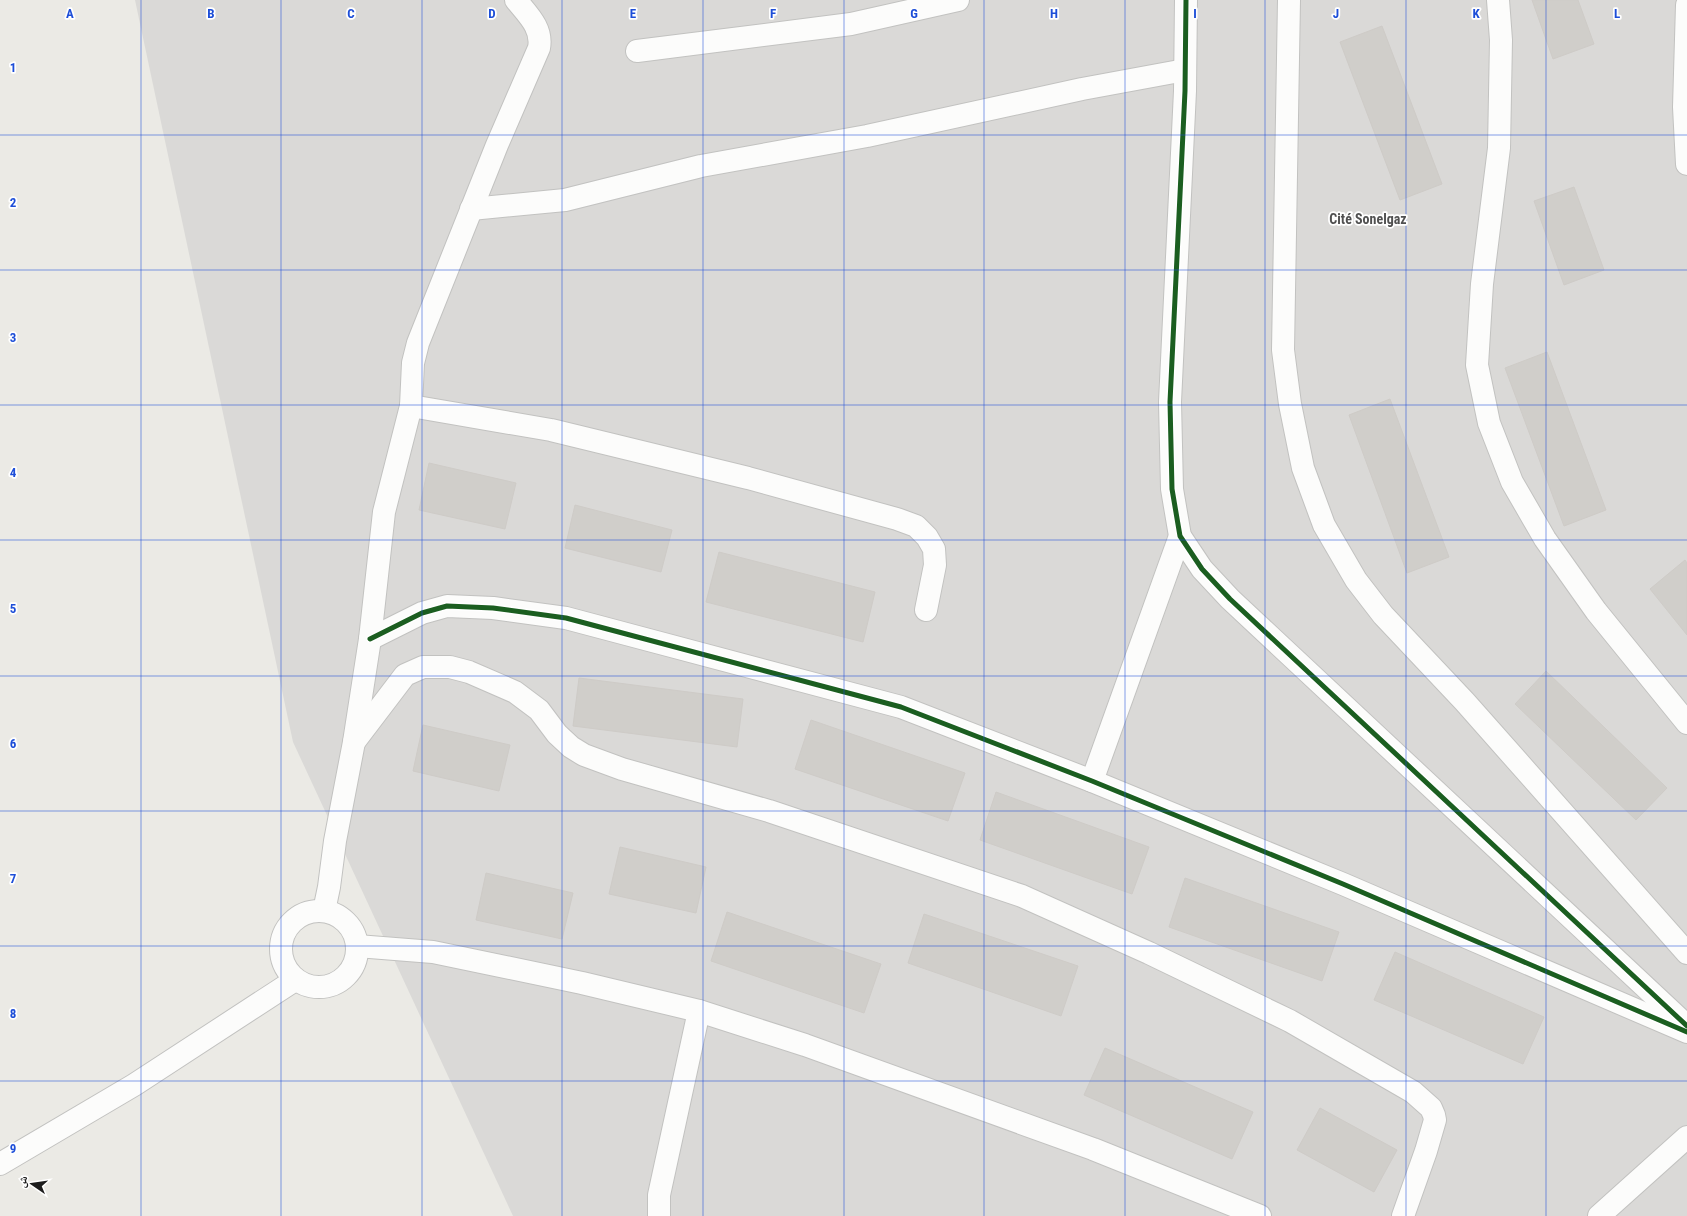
<svg xmlns="http://www.w3.org/2000/svg" width="1687" height="1216" viewBox="0 0 1687 1216" font-family="'Roboto Condensed','Noto Naskh Arabic',sans-serif">
  <style>
    .residential { fill: #dad9d7 }
    .building { fill: #d0ceca; stroke: #cecbc7 }
    .lines { fill: none; stroke-linecap: round; stroke-linejoin: round }
    .minor-casing { stroke: #c2c2c0; stroke-width: 24 }
    .minor { stroke: #fcfcfb; stroke-width: 22 }
    .cycleway-casing { stroke: #fff; stroke-width: 8 }
    .cycleway { stroke: #1b5e20; stroke-width: 5 }
    .grid { fill: none; stroke: #1d4ed8; stroke-width: 1; stroke-opacity: 0.55 }
    .labels { text-anchor: middle; dominant-baseline: central; stroke-width: 3.5; stroke-linejoin: round; paint-order: stroke }
    .neighbourhood-label { font-size: 14px; font-weight: bold; fill: #505050; stroke: #fff }
    .grid-label { font-size: 13px; text-anchor: middle; font-weight: bold; fill: #1d4ed8; stroke: #fff; stroke-width: 3.5; stroke-linejoin: round; paint-order: stroke }
  </style>
  <rect width="100%" height="100%" fill="#ebeae5"/>
  <!-- residential -->
  <polygon class="residential" points="135,0 1687,0 1687,1216 513,1216 293,742"/>
  <!-- building -->
  <g class="building">
    <polygon points="1532,0 1578,0 1594,44 1553,59"/>
    <polygon points="1382,26 1442,184 1400,200 1340,42"/>
    <polygon points="1574,187 1604,270 1564,285 1534,201"/>
    <polygon points="1547,352 1606,510 1564,526 1505,368"/>
    <polygon points="1390,399 1449,557 1407,573 1349,415"/>
    <polygon points="429,463 516,483 505,529 419,510"/>
    <polygon points="575,505 672,530 661,572 565,548"/>
    <polygon points="719,552 875,592 863,642 706,602"/>
    <polygon points="1685,560 1687,563 1687,635 1650,589"/>
    <polygon points="1546,671 1667,788 1636,820 1515,704"/>
    <polygon points="579,678 743,699 737,747 573,726"/>
    <polygon points="811,720 965,773 948,821 795,769"/>
    <polygon points="423,725 510,745 499,791 413,771"/>
    <polygon points="996,792 1149,847 1132,894 980,840"/>
    <polygon points="620,847 706,867 696,913 609,894"/>
    <polygon points="486,873 573,893 562,939 476,920"/>
    <polygon points="1185,878 1339,932 1322,981 1169,927"/>
    <polygon points="727,912 881,964 864,1013 711,961"/>
    <polygon points="924,914 1078,966 1061,1016 908,963"/>
    <polygon points="1395,952 1544,1017 1523,1064 1374,1000"/>
    <polygon points="1105,1048 1253,1112 1232,1159 1084,1095"/>
    <polygon points="1320,1108 1397,1150 1374,1192 1297,1150"/>
  </g>
  <g class="lines">
    <!-- minor casing -->
    <g class="minor-casing">
      <g id="minor">
        <polyline points="1186,0 1185,91 1170,402 1172,489 1180,536 1202,569 1230,599 1687,1026"/>
        <polyline points="1289,0 1283,350 1290,404 1303,468 1324,525 1356,580 1383,615 1465,702 1687,953"/>
        <polyline points="1498,0 1501,40 1499,148 1482,284 1477,365 1489,423 1512,482 1545,539 1596,611 1687,723"/>
        <polyline points="1687,5 1684,107 1687,164"/>
        <polyline points="637,51 851,24 958,0"/>
        <polyline points="471,209 565,200 701,166 867,136 1082,89 1185,70"/>
        <path d="M 411,406 L 413,363 L 418,343 L 497,145 L 539,48 C 543,28 527,14 516,0"/>
        <polyline points="370,639 422,613 447,606 493,608 566,618 901,707 1092,781 1343,884 1687,1032"/>
        <polyline points="354,742 405,675 423,667 450,667 469,672 515,692 539,710 557,734 571,747 584,755 622,769 769,811 1022,896 1149,953 1290,1021 1413,1092 1431,1108 1434,1115 1435,1120 1426,1151 1403,1216"/>
        <polyline points="1092,781 1180,536"/>
        <polyline points="324,911 329,887 335,841 354,742 370,639 384,512 411,406 551,430 748,478 897,519 916,526 927,537 934,549 935,565 926,610"/>
        <circle cx="319" cy="949" r="38"/>
        <polyline points="357,946 433,952 582,983 699,1011 805,1045 1093,1149 1260,1216"/>
        <polyline points="0,1164 134,1085 295,980"/>
        <polyline points="659,1216 659,1195 699,1011"/>
        <polyline points="1599,1216 1687,1137"/>
      </g>
    </g>
    <!-- minor -->
    <use href="#minor" class="minor"/>
    <!-- cycleway casing -->
    <g class="cycleway-casing">
      <g id="cycleway">
        <polyline points="1186,0 1185,91 1170,402 1172,489 1180,536 1202,569 1230,599 1687,1026"/>
        <polyline points="370,639 422,613 447,606 493,608 566,618 901,707 1092,781 1343,884 1687,1032"/>
      </g>
    </g>
    <!-- cycleway -->
    <use href="#cycleway" class="cycleway"/>
  </g>
  <!-- grid -->
  <path class="grid" d="M 141,0 L 141,1216M 281,0 L 281,1216M 422,0 L 422,1216M 562,0 L 562,1216M 703,0 L 703,1216M 844,0 L 844,1216M 984,0 L 984,1216M 1125,0 L 1125,1216M 1265,0 L 1265,1216M 1406,0 L 1406,1216M 1546,0 L 1546,1216M 0,135 L 1687,135M 0,270 L 1687,270M 0,405 L 1687,405M 0,540 L 1687,540M 0,676 L 1687,676M 0,811 L 1687,811M 0,946 L 1687,946M 0,1081 L 1687,1081"/>
  <g class="labels">
    <!-- neighbourhood labels -->
    <g class="neighbourhood-label">
      <text x="1368" y="219">Cité Sonelgaz</text>
    </g>
  </g>
  <g class="grid-label">
    <text x="70" y="18">A</text>
    <text x="211" y="18">B</text>
    <text x="351" y="18">C</text>
    <text x="492" y="18">D</text>
    <text x="633" y="18">E</text>
    <text x="773" y="18">F</text>
    <text x="914" y="18">G</text>
    <text x="1054" y="18">H</text>
    <text x="1195" y="18">I</text>
    <text x="1336" y="18">J</text>
    <text x="1476" y="18">K</text>
    <text x="1617" y="18">L</text>
    <text x="13" y="72">1</text>
    <text x="13" y="207">2</text>
    <text x="13" y="342">3</text>
    <text x="13" y="477">4</text>
    <text x="13" y="613">5</text>
    <text x="13" y="748">6</text>
    <text x="13" y="883">7</text>
    <text x="13" y="1018">8</text>
    <text x="13" y="1153">9</text>
  </g>
  <!-- north arrow -->
  <g transform="translate(32 1184) rotate(283)" stroke="#ffffff" stroke-width="3" paint-order="stroke">
  <path d="M0-3L7 15L0 10L-7 15Z" fill="#1d1d1d"/>
  <text y="-6" font-size="11" font-weight="bold" text-anchor="middle" fill="#1d1d1d">ش</text>
  </g>
</svg>
